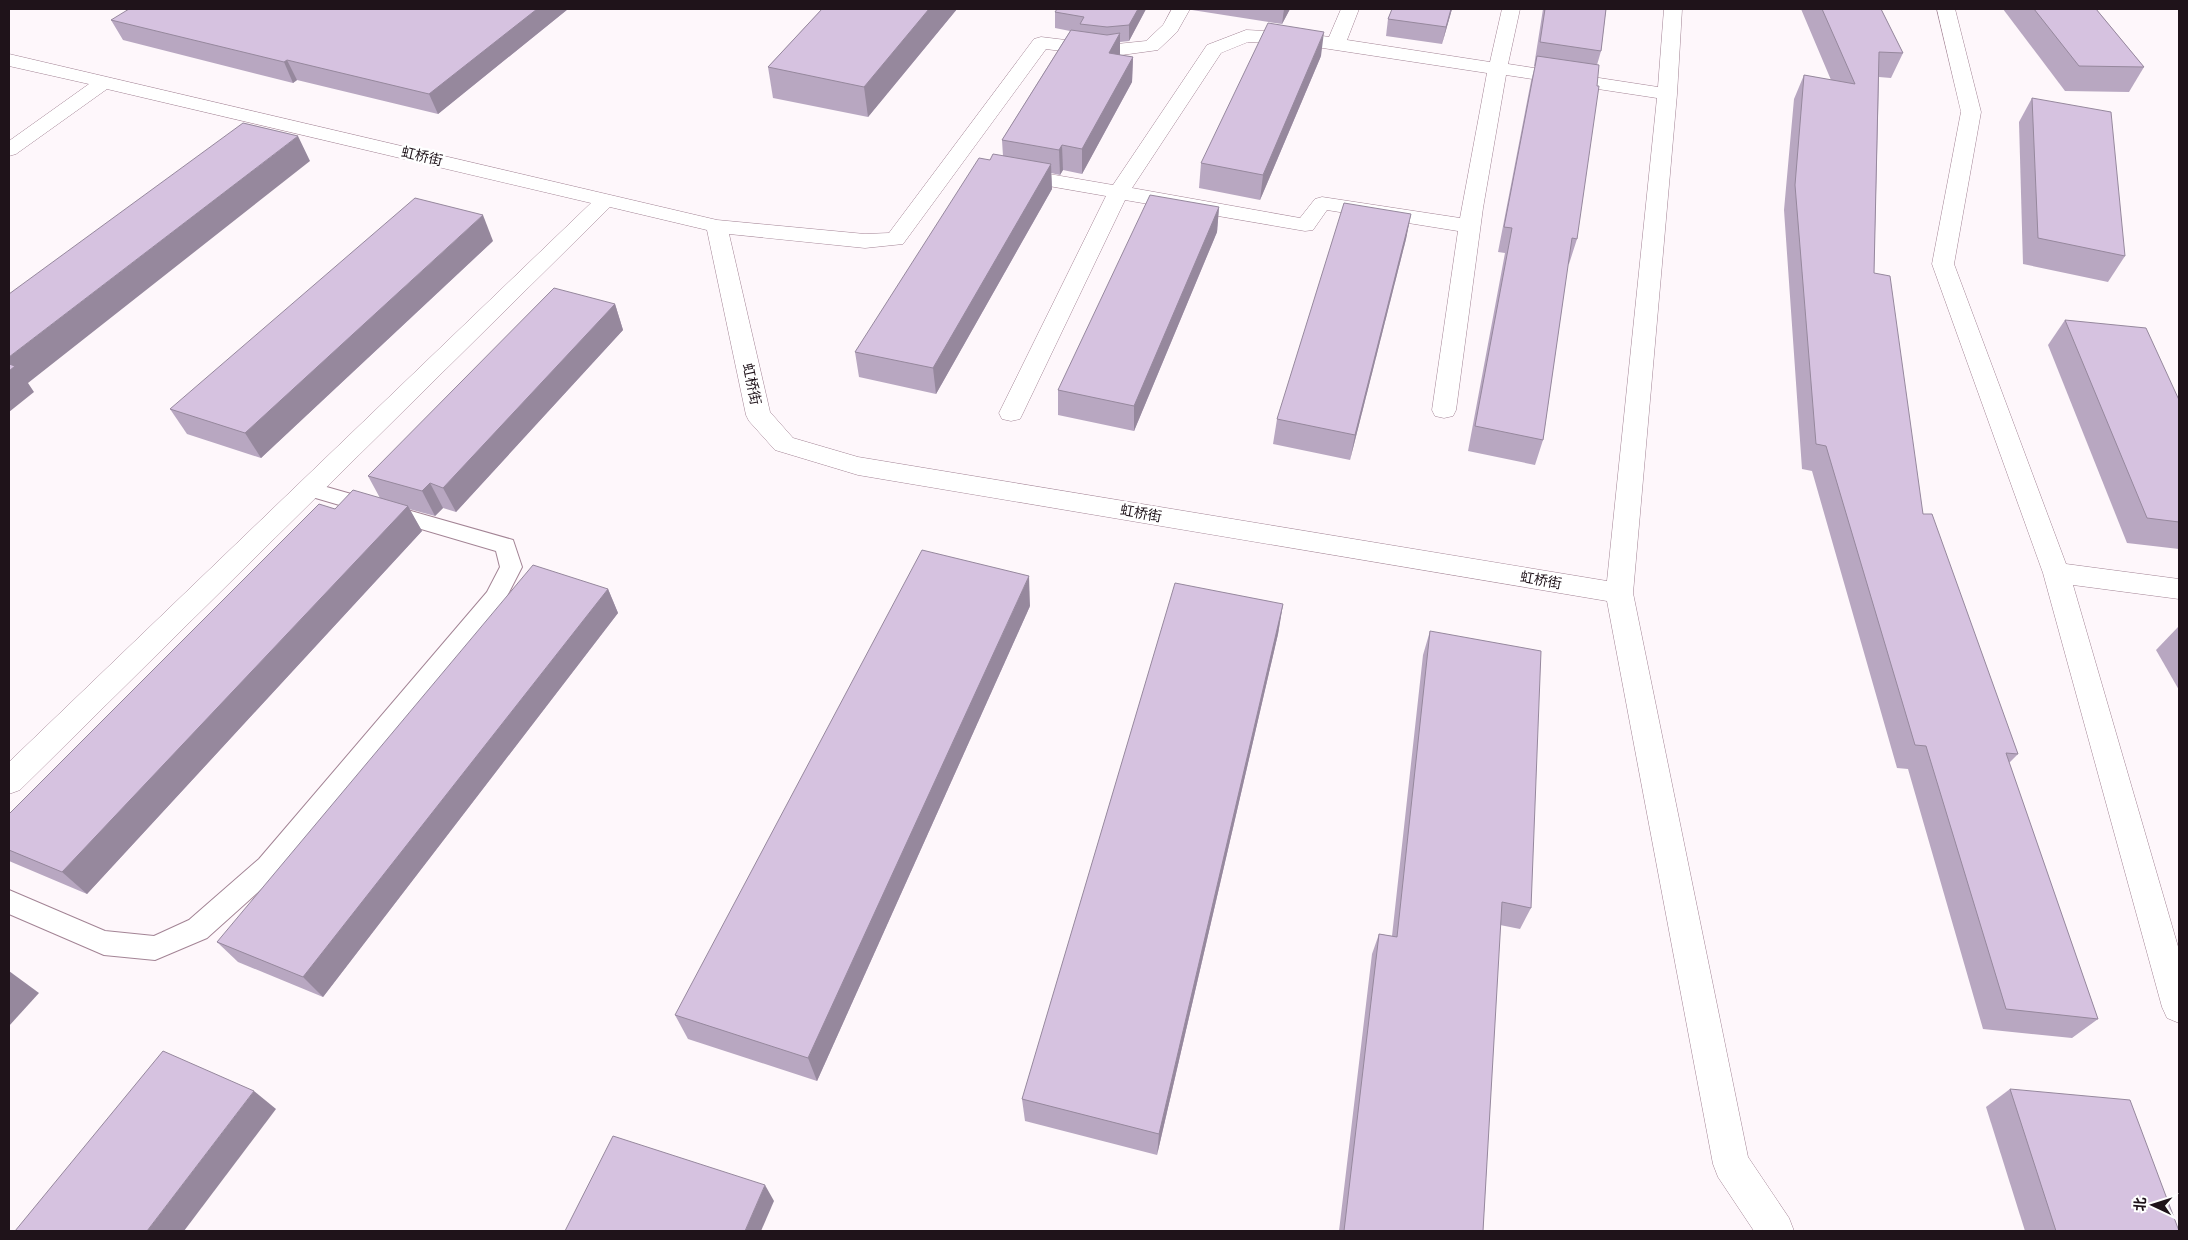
<svg xmlns="http://www.w3.org/2000/svg" width="2188" height="1240" viewBox="0 0 2188 1240" font-family="Roboto,'Noto Sans SC',sans-serif">
  <style>
    .lines { fill: none; stroke-linecap: round; stroke-linejoin: round }
    .service-casing { stroke: #a38495; stroke-width: 2 }
    .minor-casing { stroke: #a38495; stroke-width: 1 }
    .service { fill: #fff; fill-rule: evenodd }
    .minor { fill: #fff; fill-rule: evenodd }
    .wall { fill: #b8a7c1 }
    .shaded-wall { fill: #96889d }
    .building { fill: #d6c2e0; stroke: #96889d }
    .labels { text-anchor: middle; dominant-baseline: central; stroke-width: 5; stroke-linejoin: round; paint-order: stroke }
    .street-label { font-size: 14px; fill: #1f131a; stroke: #fff }
  </style>
  <rect width="100%" height="100%" fill="#fef7fb"/>
  <g class="lines">
    <!-- service casing -->
    <g class="service-casing">
      <polygon id="service" points="309,482 513,540 522,567 503,604 277,875 207,938 155,960 104,955 9,914 9,890 105,931 154,936 189,920 259,859 487,592 500,567 496,551 302,494 299,489 302,484"/>
    </g>
    <!-- minor casing -->
    <g class="minor-casing">
      <g id="minor">
        <path d="M 1172,9 L 1190,9 L 1177,32 L 1158,50 L 1107,57 L 1046,49 L 903,244 L 865,248 L 729,234 L 770,412 L 793,438 L 858,457 L 1607,581 L 1657,98 L 1506,75 L 1483,208 L 1456,410 L 1453,416 L 1444,418 L 1435,416 L 1432,410 L 1458,231 L 1327,210 L 1313,230 L 1305,231 L 1125,200 L 1023,413 L 1020,419 L 1011,421 L 1002,419 L 999,413 L 1106,196 L 1014,180 L 1007,178 L 1004,174 L 1007,170 L 1014,168 L 1113,185 L 1207,45 L 1246,30 L 1303,33 L 1329,37 L 1341,9 L 1359,9 L 1347,40 L 1490,62 L 1502,9 L 1520,9 L 1508,64 L 1658,87 L 1664,9 L 1682,9 L 1677,94 L 1633,593 L 1748,1157 L 1789,1218 L 1794,1231 L 1754,1231 L 1718,1177 L 1713,1164 L 1607,601 L 858,475 L 775,450 L 749,421 L 746,415 L 707,230 L 610,207 L 20,790 L 9,794 L 9,762 L 591,203 L 107,89 L 16,154 L 9,156 L 9,141 L 89,84 L 9,66 L 9,54 L 717,220 L 865,234 L 889,233 L 1034,39 L 1041,37 L 1107,45 L 1146,41 L 1163,25 ZM 1248,42 L 1303,45 L 1487,73 L 1460,218 L 1322,197 L 1315,199 L 1300,218 L 1132,188 L 1221,53 Z"/>
        <polygon points="1937,9 1955,9 1981,112 1954,264 2066,564 2179,579 2179,599 2073,585 2179,950 2179,1023 2167,1018 2162,1007 2043,573 1932,264 1961,112"/>
      </g>
    </g>
    <!-- service -->
    <use href="#service" class="service"/>
    <!-- minor -->
    <use href="#minor" class="minor"/>
  </g>
  <!-- wall -->
  <g class="wall">
    <polygon points="568,9 438,114 297,80 293,83 123,40 111,20"/>
    <polygon points="822,9 957,9 868,117 773,98 768,67"/>
    <polygon points="1146,9 1129,41 1120,42 1120,55 1133,57 1132,82 1082,174 1063,170 1060,175 1051,173 1052,189 936,394 859,377 855,352 990,160 1003,156 1002,140 1070,31 1055,28 1055,12"/>
    <polygon points="1191,9 1290,9 1282,24 1192,10"/>
    <polygon points="1392,9 1452,9 1442,44 1386,36 1388,19"/>
    <polygon points="1543,9 1606,9 1601,51 1597,65 1577,239 1569,264 1568,264 1543,440 1535,465 1468,451 1505,253 1498,252 1531,81 1535,66 1534,66"/>
    <polygon points="1801,9 1881,9 1903,53 1891,78 1879,77 1874,273 1923,514 2018,754 2009,763 2098,1019 2072,1038 1983,1029 1908,769 1897,768 1812,471 1802,469 1784,210 1794,99 1804,75 1831,80"/>
    <polygon points="2003,9 2096,9 2144,67 2129,92 2065,91"/>
    <polygon points="1321,56 1260,200 1199,188 1201,163"/>
    <polygon points="2032,98 2125,256 2108,282 2023,264 2019,122"/>
    <polygon points="1219,207 1217,232 1134,431 1058,415 1058,390"/>
    <polygon points="1411,214 1406,239 1350,460 1273,444 1277,419"/>
    <polygon points="493,241 261,458 187,434 170,409"/>
    <polygon points="615,304 623,330 456,512 443,508 435,516 409,509 422,531 87,894 9,861 9,814 335,509 380,498 368,476"/>
    <polygon points="2065,320 2179,400 2179,549 2127,543 2048,345"/>
    <polygon points="608,589 618,613 323,997 238,962 217,942"/>
    <polygon points="1283,604 1278,634 1157,1155 1025,1121 1022,1099"/>
    <polygon points="1030,606 817,1081 688,1039 675,1015"/>
    <polygon points="2179,626 2179,690 2156,650"/>
    <polygon points="1430,631 1531,908 1520,929 1500,925 1483,1231 1339,1231 1372,954 1379,934 1392,936 1423,655"/>
    <polygon points="2010,1089 2179,1231 2025,1231 1986,1107"/>
  </g>
  <!-- shaded-wall -->
  <g class="shaded-wall">
    <polygon points="537,9 568,9 438,114 429,94"/>
    <polygon points="929,9 957,9 868,117 864,87"/>
    <polygon points="1138,9 1146,9 1129,41 1129,25"/>
    <polygon points="1284,9 1290,9 1282,24"/>
    <polygon points="1451,9 1452,9 1442,44 1446,27"/>
    <polygon points="1324,32 1321,56 1260,200 1263,175"/>
    <polygon points="1120,33 1120,57 1109,53"/>
    <polygon points="1133,57 1132,82 1082,174 1082,149"/>
    <polygon points="287,60 297,80 293,83 284,62"/>
    <polygon points="298,136 310,161 28,383 34,392 9,412 9,357"/>
    <polygon points="1062,145 1063,170 1060,175 1059,150"/>
    <polygon points="1051,164 1052,189 936,394 933,368"/>
    <polygon points="1219,207 1217,232 1134,431 1134,406"/>
    <polygon points="1411,214 1406,239 1350,460 1355,435"/>
    <polygon points="483,215 493,241 261,458 245,433"/>
    <polygon points="615,304 623,330 456,512 443,488"/>
    <polygon points="430,483 443,508 435,516 422,491"/>
    <polygon points="408,506 422,531 87,894 62,872"/>
    <polygon points="1029,576 1030,606 817,1081 808,1058"/>
    <polygon points="608,589 618,613 323,997 303,977"/>
    <polygon points="1283,604 1278,634 1157,1155 1159,1134"/>
    <polygon points="9,971 39,993 9,1026"/>
    <polygon points="254,1091 276,1109 184,1231 147,1231"/>
    <polygon points="765,1185 774,1201 761,1231 745,1231"/>
  </g>
  <!-- building -->
  <g class="building">
    <polygon points="129,9 537,9 429,94 287,60 284,62 111,20"/>
    <polygon points="822,9 929,9 864,87 768,67"/>
    <polygon points="1057,9 1138,9 1129,25 1107,27 1080,24 1084,17 1055,12"/>
    <polygon points="1392,9 1451,9 1446,27 1388,19"/>
    <polygon points="1545,9 1606,9 1601,51 1540,42"/>
    <polygon points="1822,9 1881,9 1903,53 1879,52 1874,273 1890,276 1923,514 1932,514 2018,754 2006,753 2098,1019 2006,1009 1926,746 1915,745 1826,446 1816,444 1795,185 1804,75 1855,84"/>
    <polygon points="2034,9 2096,9 2144,67 2079,66"/>
    <polygon points="1268,23 1324,32 1263,175 1201,163"/>
    <polygon points="1071,30 1107,35 1120,33 1109,53 1133,57 1082,149 1062,145 1059,150 1002,140"/>
    <polygon points="1537,56 1599,65 1597,86 1599,86 1577,239 1572,238 1543,440 1475,426 1512,228 1504,227"/>
    <polygon points="2032,98 2111,112 2125,256 2038,238"/>
    <polygon points="243,123 298,136 9,357 9,294"/>
    <polygon points="993,154 1051,164 933,368 855,352 979,158 990,160"/>
    <polygon points="1150,195 1219,207 1134,406 1058,390"/>
    <polygon points="415,198 483,215 245,433 170,409"/>
    <polygon points="1344,203 1411,214 1355,435 1277,419"/>
    <polygon points="554,288 615,304 443,488 430,483 422,491 368,476"/>
    <polygon points="2065,320 2146,328 2179,400 2179,522 2147,518"/>
    <polygon points="9,364 15,366 9,371"/>
    <polygon points="353,490 408,506 62,872 9,850 9,814 319,504 335,509"/>
    <polygon points="922,550 1029,576 808,1058 675,1015"/>
    <polygon points="533,565 608,589 303,977 217,942"/>
    <polygon points="1175,583 1283,604 1159,1134 1022,1099"/>
    <polygon points="1430,631 1541,651 1531,908 1502,902 1483,1231 1344,1231 1379,934 1397,937"/>
    <polygon points="163,1051 254,1091 147,1231 15,1231"/>
    <polygon points="2010,1089 2130,1100 2179,1231 2056,1231"/>
    <polygon points="613,1136 765,1185 745,1231 565,1231"/>
  </g>
  <g class="labels">
    <!-- street labels -->
    <g class="street-label">
      <text transform="translate(422 156) rotate(13)">虹桥街</text>
      <text transform="translate(752 384) rotate(78)">虹桥街</text>
      <text transform="translate(1141 513) rotate(10)">虹桥街</text>
      <text transform="translate(1541 580) rotate(10)">虹桥街</text>
    </g>
  </g>
  <!-- border -->
  <rect width="2188" height="1240" fill="none" stroke="#1f131a" stroke-width="20"/>
  <!-- north arrow -->
  <g transform="translate(2153 1205) rotate(274)" stroke="#ffffff" stroke-width="4" paint-order="stroke">
  <path d="M0-4L9 19L0 12L-9 19Z" fill="#1f131a"/>
  <text y="-8" font-size="14" font-weight="bold" text-anchor="middle" fill="#1f131a">北</text>
  </g>
</svg>
